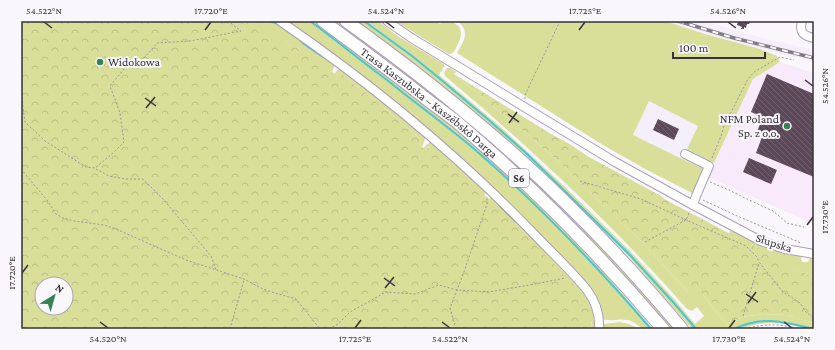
<svg xmlns="http://www.w3.org/2000/svg" width="835" height="350" viewBox="0 0 835 350" font-family="'Crimson Pro',serif">
  <style>
    .industrial { fill: #f8e9fb }
    .built { fill: #f5eefb }
    .green { fill: #d9de98 }
    .forest { fill: url(#forest-crowns); fill-rule: evenodd }
    .lines { fill: none; stroke-linecap: round; stroke-linejoin: round }
    .stream { stroke: #48c5d9; stroke-width: 2 }
    .building { fill: url(#building-back-hatch) }
    .minor-casing { stroke: #ac9fb7; stroke-width: 10 }
    .highway-casing { stroke: #ac9fb7; stroke-width: 14 }
    .path { stroke: #9a969d; stroke-width: 1; stroke-dasharray: 2 2; stroke-linecap: butt }
    .minor { stroke: #fff; stroke-width: 8 }
    .highway { stroke: #fff; stroke-width: 12 }
    .rail-casing { stroke: #827d85; stroke-width: 3.5 }
    .rail { stroke: #faf7fc; stroke-width: 2; stroke-dasharray: 6; stroke-linecap: butt }
    .ticks { fill: none; stroke: #38323c; stroke-width: 1.5 }
    .poi-dot { fill: #358252; stroke: #faf7fc; stroke-width: 1.5 }
    .labels { text-anchor: middle; dominant-baseline: central; stroke-width: 4; stroke-linejoin: round; paint-order: stroke }
    .shield { fill: #faf7fc; stroke: #726d76; stroke-width: 1 }
    .shield-label { font-size: 11px; font-weight: bold; fill: #38323c }
    .poi-label { font-size: 12px; fill: #38323c; stroke: #faf7fc; text-anchor: start }
    .street-label { font-size: 12px; fill: #38323c; stroke: #faf7fc }
    .neatline { fill: none; stroke: #38323c; stroke-width: 1.5 }
    .ticks-label { font-size: 10px; text-anchor: middle; fill: #38323c }
  </style>
  <defs>
    <pattern id="forest-crowns" width="20" height="18" patternUnits="userSpaceOnUse"><rect width="20" height="18" fill="#d9de98"/><path d="M2 6a3 3 0 1 1 6 0M12 15a3 3 0 1 1 6 0" fill="none" stroke="#bbbf84"/></pattern>
    <pattern id="building-back-hatch" width="6" height="6" patternUnits="userSpaceOnUse"><rect width="6" height="6" fill="#5c4858"/><path d="M-1 5l2 2M0 0l6 6M5-1l2 2" fill="none" stroke="#71606e"/></pattern>
  </defs>
  <rect width="100%" height="100%" fill="#faf7fc"/>
  <!-- industrial -->
  <polygon class="industrial" points="780,62 814,73 814,224 708,177 753,79"/>
  <!-- built -->
  <g class="built">
    <polygon points="665,21 703,21 763,38 814,50 814,62 733,42"/>
    <polygon points="649,101 698,126 682,159 633,135"/>
  </g>
  <!-- green -->
  <g class="green">
    <polygon points="246,21 276,21 335,65 332,72 299,49 265,35 250,25"/>
    <path d="M 284,21 L 314,21 L 348,46 L 432,110 L 447,123 L 496,165 L 551,217 L 594,261 L 653,329 C 650,329 646,330 644,329 C 638,326 634,321 627,320 C 619,318 610,322 602,319 L 598,306 L 512,207 Z"/>
    <polygon points="332,21 338,21 439,97 516,163 588,232 676,329 669,329 635,289 601,253"/>
    <path d="M 356,21 L 378,21 L 399,37 L 444,64 L 444,67 L 439,75 L 503,129 L 564,186 L 631,252 L 675,300 L 695,324 L 704,316 L 697,307 L 692,311 L 687,309 C 613,225 531,148 445,76 L 444,73 L 447,68 L 450,68 L 456,72 L 454,74 L 547,151 L 643,243 L 688,292 L 699,290 L 728,326 L 742,317 L 764,314 L 786,315 L 814,323 L 814,329 L 808,329 L 789,324 L 773,323 L 758,324 L 740,329 L 692,329 L 629,257 L 590,218 Z"/>
    <path d="M 395,21 L 420,21 L 422,22 L 423,21 L 435,21 L 440,24 L 443,21 C 459,21 466,30 457,46 C 455,50 454,53 449,54 Z"/>
    <path d="M 457,21 L 665,21 L 705,34 L 760,49 L 777,56 L 780,62 L 753,79 L 714,163 L 687,149 L 698,126 L 649,101 L 633,135 L 682,159 L 704,169 L 694,194 L 647,170 L 603,145 L 457,53 C 464,41 471,31 457,21 Z"/>
    <polygon points="339,68 341,68 425,135 425,139 422,147 419,145 422,140 396,118 344,76 339,73 338,75 335,73"/>
    <polygon points="430,142 431,142 487,191 484,195 428,146 426,150 423,148"/>
    <polygon points="492,197 580,286 593,305 597,329 591,329 592,322 489,199"/>
    <polygon points="730,231 735,232 756,242 769,248 786,253 800,255 801,257 802,262 808,262 810,258 814,258 814,278 729,234"/>
    <polygon points="620,322 629,324 639,329 602,329 603,325 604,324"/>
  </g>
  <!-- forest -->
  <g class="forest">
    <path d="M 21,21 L 246,21 C 262,36 279,39 299,49 C 310,54 320,62 331,68 L 330,71 L 338,75 L 339,73 L 344,76 L 396,118 L 422,140 L 419,145 L 426,150 L 429,146 L 495,204 L 576,287 C 586,301 594,312 591,329 L 21,329 ZM 42,284 L 66,284 L 66,308 L 42,308 Z"/>
    <polygon points="454,74 551,134 568,143 589,157 661,196 666,200 814,278 814,323 786,315 764,314 742,317 728,326 699,290 689,293 643,243 547,151"/>
  </g>
  <g class="lines">
    <!-- stream -->
    <g class="stream">
      <polyline points="270,21 278,24 292,34"/>
      <path d="M 310,21 C 336,40 361,61 387,80 C 415,103 445,124 473,148 C 537,203 596,265 651,329"/>
      <polyline points="364,21 412,56 439,78 491,122 526,153 629,254 673,302 696,329"/>
      <polyline points="300,40 304,44 323,57 326,57"/>
      <polyline points="498,202 499,205 515,221 518,223"/>
      <path d="M 734,329 C 765,315 784,322 814,329"/>
    </g>
  </g>
  <!-- building -->
  <g class="building">
    <polygon points="738,21 748,21 750,22 749,24 747,24 746,28 744,27 744,29 741,29 742,27 737,25"/>
    <polygon points="767,74 814,94 814,134 813,137 814,137 814,177 756,153 762,137 756,134 763,117 751,112"/>
    <polygon points="658,119 679,129 674,140 653,130"/>
    <polygon points="749,158 777,170 771,184 743,172"/>
  </g>
  <g class="lines">
    <!-- minor casing -->
    <g class="minor-casing">
      <g id="minor">
        <path d="M 280,21 C 372,84 458,155 535,235 C 552,253 571,270 587,290 C 596,302 600,314 599,329"/>
        <polyline points="387,21 410,37 521,105 615,162 693,205 761,241 785,249 814,254"/>
        <path d="M 802,21 C 799,32 803,36 814,38"/>
        <polyline points="685,154 709,166 696,196 693,205"/>
      </g>
    </g>
    <!-- highway casing -->
    <g class="highway-casing">
      <g id="highway">
        <path id="s1" d="M 323,21 C 355,45 388,69 420,94 C 432,104 446,113 458,123 C 532,186 600,255 663,329"/>
        <path d="M 346,21 C 424,77 499,137 567,204 C 608,244 646,286 682,329"/>
      </g>
    </g>
    <!-- path -->
    <g class="path">
      <polyline points="100,62 107,67 130,65"/>
      <polyline points="21,93 25,122 45,141 86,167 95,168 113,153 124,142 120,113 110,86 125,68 145,57 157,43 190,41 241,31 228,21"/>
      <polyline points="525,99 525,95 560,21"/>
      <polyline points="712,158 721,136 724,126 748,79 754,72 780,57 794,60"/>
      <polyline points="21,169 47,200 56,214 63,218 74,221 104,225 116,229 186,260 244,279 263,289 275,293 296,299 320,329"/>
      <polyline points="96,169 109,176 126,179 143,179 163,199 211,256 216,270"/>
      <polyline points="580,181 641,199 686,220 746,246 757,257 759,262 782,291 800,303 806,312 814,318"/>
      <polyline points="710,182 729,190 747,199 773,211 787,223 804,227"/>
      <polyline points="703,200 735,215 801,243"/>
      <polyline points="645,242 686,220 690,211"/>
      <polyline points="743,316 759,263"/>
      <polyline points="230,329 244,280"/>
      <polyline points="329,329 338,324 350,312 386,292 415,294 439,285 457,290 489,292 535,284 565,278"/>
      <polyline points="456,329 450,308 464,272 487,204 487,197"/>
      <path d="M 745,329 C 766,323 780,324 801,329"/>
    </g>
    <!-- minor -->
    <use href="#minor" class="minor"/>
    <!-- highway -->
    <use href="#highway" class="highway"/>
    <!-- rail casing -->
    <g class="rail-casing">
      <polyline id="rail" points="678,21 734,38 814,58"/>
    </g>
    <!-- rail -->
    <use href="#rail" class="rail"/>
  </g>
  <!-- ticks -->
  <path class="ticks" d="M 44,22 L 52,28M 386,22 L 394,28M 728,22 L 736,28M 205,30 L 211,22M 579,30 L 585,22M 805,80 L 813,86M 145,98 L 156,106M 146,108 L 155,97M 508,114 L 519,122M 509,123 L 517,112M 807,225 L 813,217M 22,273 L 28,265M 384,278 L 395,286M 385,288 L 394,277M 746,294 L 758,302M 748,303 L 756,292M 100,322 L 108,328M 442,322 L 450,328M 784,322 L 792,328M 355,328 L 361,320M 729,328 L 735,320"/>
  <!-- markers -->
  <g class="poi-dot">
    <circle cx="100" cy="62" r="4"/>
    <circle cx="787" cy="126" r="4"/>
  </g>
  <g class="labels">
    <!-- shield labels -->
    <rect class="shield" x="509" y="169" width="20" height="18" rx="3"/>
    <g class="shield-label">
      <text x="519" y="178">S6</text>
    </g>
    <!-- poi labels -->
    <g class="poi-label">
      <text x="108" y="62">Widokowa</text>
      <text x="779" y="119" text-anchor="end">NFM Poland<tspan x="779" dy="14">Sp. z o.o.</tspan></text>
    </g>
    <!-- street labels -->
    <g class="street-label">
      <text stroke="none"><textPath href="#s1" startOffset="134">Trasa Kaszubska – Kaszëbskô Darga</textPath></text>
      <text transform="translate(774 243) rotate(18)">Słupska</text>
    </g>
  </g>
  <!-- border -->
  <rect width="835" height="350" fill="none" stroke="#faf7fc" stroke-width="44"/>
  <!-- north arrow -->
  <g transform="translate(54 296) rotate(37)"><circle r="19" fill="#faf7fc" stroke="#aca8af"/>
  <path d="M0-3L7 15L0 10L-7 15Z" fill="#358252"/>
  <text y="-6" font-size="11" font-weight="bold" text-anchor="middle" fill="#38323c">N</text>
  </g>
  <!-- scale -->
  <path d="M673 52v6h92v-6" fill="none" stroke="#38323c" stroke-width="2"/>
  <text x="679" y="52" font-size="12" fill="#38323c" stroke="#faf7fc" stroke-width="3" paint-order="stroke">100 m</text>
  <rect x="22" y="22" width="791" height="306" class="neatline"/>
  <g class="ticks-label">
    <text x="44" y="14">54.522°N</text>
    <text x="211" y="14">17.720°E</text>
    <text x="386" y="14">54.524°N</text>
    <text x="585" y="14">17.725°E</text>
    <text x="728" y="14">54.526°N</text>
    <text transform="translate(824 86) rotate(-90)" y="4">54.526°N</text>
    <text transform="translate(824 217) rotate(-90)" y="4">17.730°E</text>
    <text transform="translate(11 273) rotate(-90)" y="4">17.720°E</text>
    <text x="108" y="342">54.520°N</text>
    <text x="355" y="342">17.725°E</text>
    <text x="450" y="342">54.522°N</text>
    <text x="729" y="342">17.730°E</text>
    <text x="792" y="342">54.524°N</text>
  </g>
</svg>
